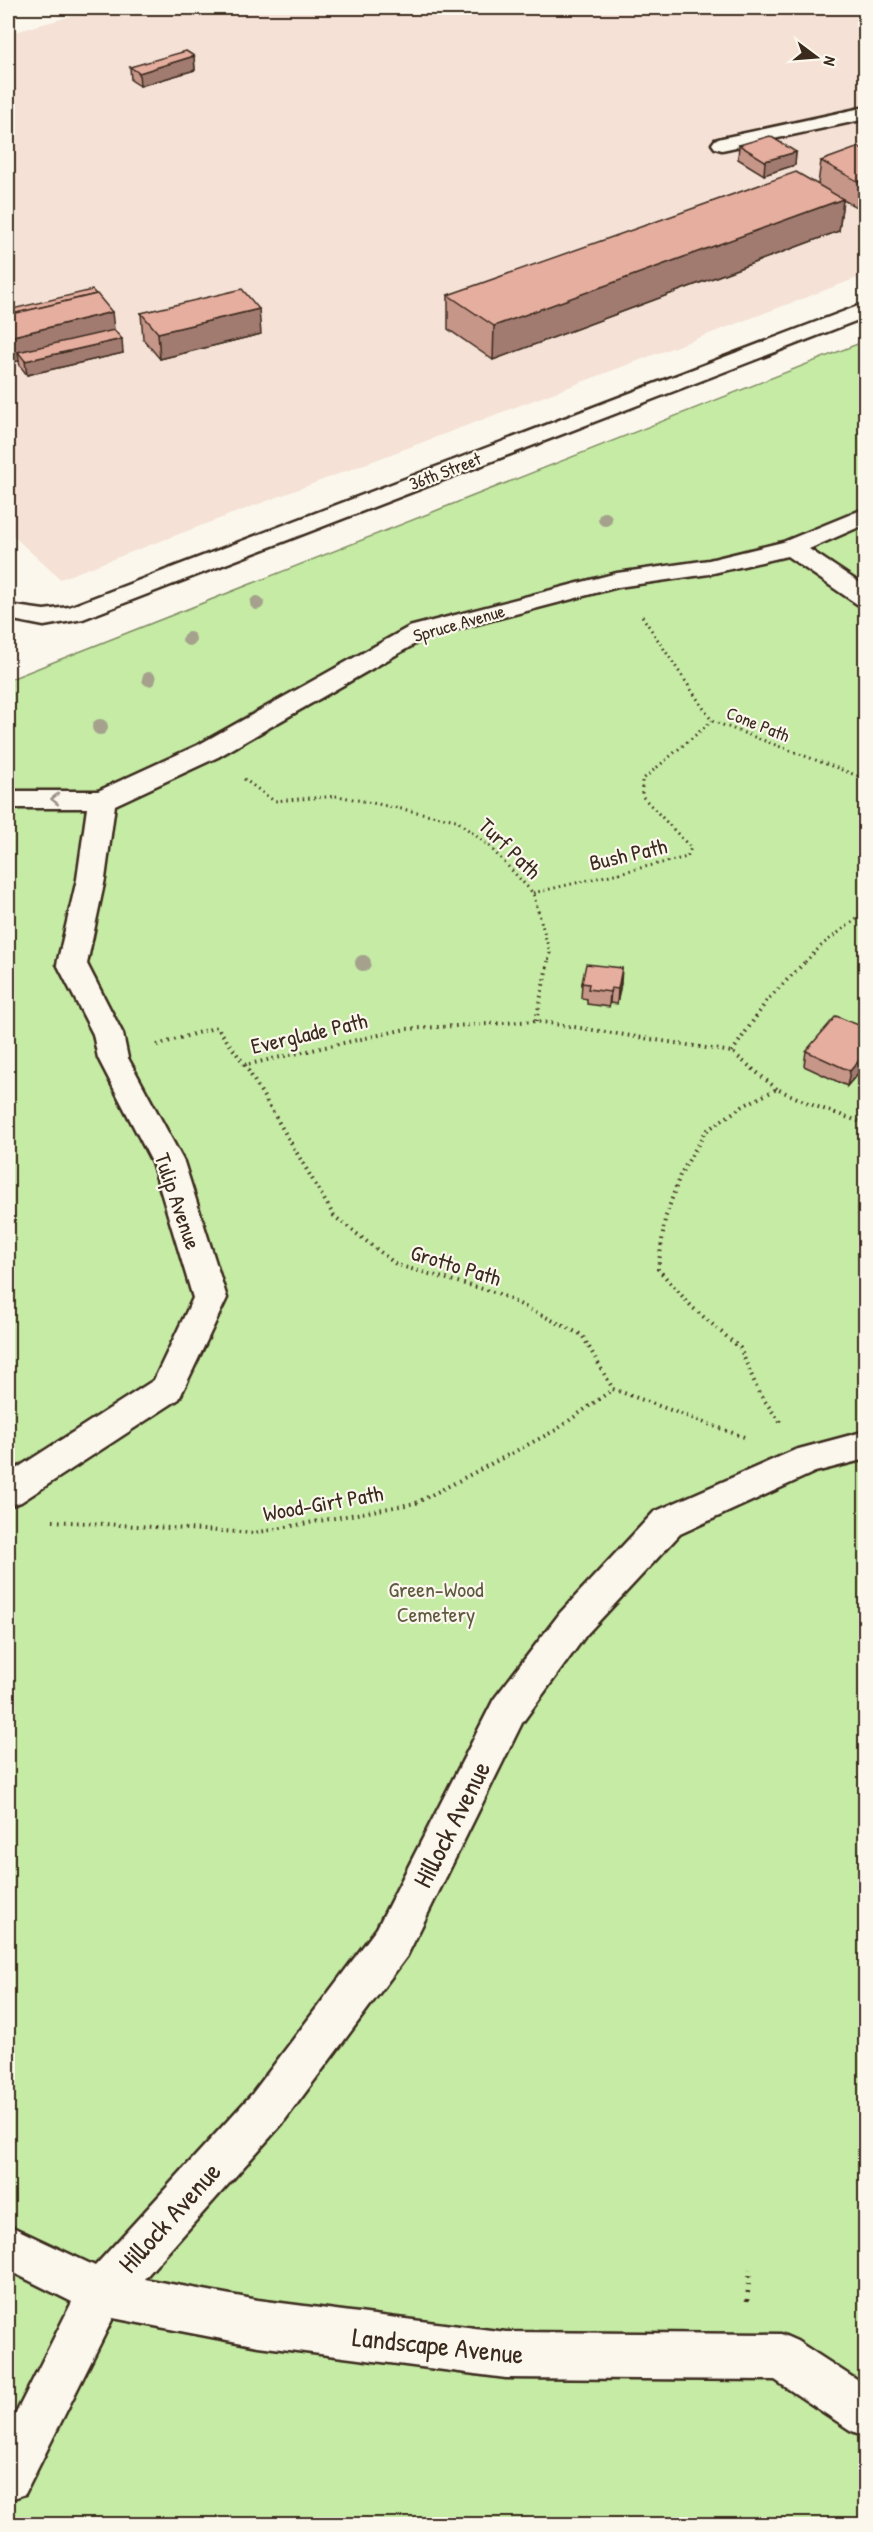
<svg xmlns="http://www.w3.org/2000/svg" width="873" height="2532" viewBox="0 0 873 2532" font-family="'Patrick Hand',sans-serif">
  <style>
    .built { fill: #f5e1d5 }
    .green { fill: #c5eba5; stroke: #808a62; stroke-width: 1.5 }
    .lines { fill: none; stroke-linecap: round; stroke-linejoin: round }
    .lane-casing { stroke: #3b2a1e; stroke-width: 5 }
    .street-casing { stroke: #3b2a1e; stroke-width: 5 }
    .path-far2 { stroke: #3b2a1e; stroke-width: 3; stroke-dasharray: 1.5 4; stroke-linecap: butt }
    .path-far1 { stroke: #3b2a1e; stroke-width: 4; stroke-dasharray: 1.5 4.5; stroke-linecap: butt }
    .path { stroke: #3b2a1e; stroke-width: 4.5; stroke-dasharray: 2 6; stroke-linecap: butt }
    .lane { fill: #fbf7ec; fill-rule: evenodd }
    .street { fill: #fbf7ec; fill-rule: evenodd }
    .tree { fill: #a5a18d }
    .wall { fill: #c69689; stroke: #3b2a1e; stroke-width: 1.5 }
    .shaded-wall { fill: #a17a6f; stroke: #3b2a1e; stroke-width: 1.5 }
    .building { fill: #e6ae9f; stroke: #3b2a1e; stroke-width: 1.5 }
    .oneway { stroke: #9b9085 }
    .labels { text-anchor: middle; dominant-baseline: central; stroke-width: 4.5; stroke-linejoin: round; paint-order: stroke }
    .far-street-label { font-size: 18px; fill: #3b2a1e; stroke: #fbf7ec }
    .street-label { font-size: 22px; fill: #3b2a1e; stroke: #fbf7ec }
    .park-label { font-size: 22px; fill: #5e5a40; stroke: #fbf7ec }
    .near-street-label { font-size: 27px; fill: #3b2a1e; stroke: #fbf7ec }
  </style>
  <rect width="100%" height="100%" fill="#fbf7ec"/>
  <filter id="ink" filterUnits="userSpaceOnUse"><feTurbulence type="fractalNoise" baseFrequency=".0167" numOctaves="2"/><feDisplacementMap in="SourceGraphic" scale="12" xChannelSelector="R" yChannelSelector="G"/><feConvolveMatrix kernelMatrix="1 2 1 2 8 2 1 2 1" color-interpolation-filters="sRGB"/></filter>
  <g filter="url(#ink)">
    <!-- built -->
    <polygon class="built" points="100,8 865,8 865,275 60,579 8,531 8,34"/>
    <!-- green -->
    <polygon class="green" points="865,341 865,2524 8,2524 8,680"/>
    <g class="lines">
      <!-- lane casing -->
      <g class="lane-casing">
        <g id="lane">
          <polygon points="866,107 866,119 722,150 715,148 712,144 715,140 722,138"/>
          <polygon points="866,508 866,524 809,549 866,587 866,606 857,604 787,556 709,574 618,587 427,637 218,757 115,805 105,879 87,964 123,1034 128,1058 184,1162 227,1298 179,1399 21,1502 8,1506 8,1474 154,1380 193,1298 152,1162 98,1058 93,1034 57,964 77,879 87,808 8,808 8,791 98,791 198,745 409,627 617,573 709,560 783,542"/>
          <polygon points="866,1431 866,1459 815,1472 680,1534 586,1635 522,1723 407,1956 282,2124 144,2279 258,2300 506,2332 781,2334 797,2341 866,2386 866,2437 850,2430 775,2380 506,2378 258,2346 113,2318 25,2494 8,2500 8,2429 72,2302 8,2270 8,2225 95,2266 252,2094 377,1928 494,1699 560,1613 654,1512 795,1450"/>
        </g>
      </g>
      <!-- street casing -->
      <g class="street-casing">
        <polygon id="street" points="866,303 866,317 83,619 44,626 8,619 8,605 44,610 69,607"/>
      </g>
      <!-- path-far2 -->
      <g class="path-far2">
        <polyline points="642,616 712,721 866,779"/>
        <polyline points="244,779 274,801 338,796 456,820 489,846 533,893 550,953 548,962"/>
        <polyline points="533,893 687,857 691,848 642,796 642,780 712,721"/>
        <polyline points="805,962 823,944 866,912"/>
      </g>
      <!-- path-far1 -->
      <g class="path-far1">
        <polyline points="536,1021 548,961"/>
        <polyline points="157,1045 217,1027 245,1065 406,1029 536,1021 732,1052 777,1089"/>
        <polyline points="732,1052 768,999 806,961"/>
        <polyline points="245,1065 334,1216 397,1265 497,1293 582,1335 613,1389"/>
        <polyline points="613,1389 744,1437"/>
        <polyline points="780,1422 759,1393 740,1348 693,1308 658,1269 665,1219 680,1175 706,1131 743,1106 777,1089 815,1106 866,1124"/>
        <polyline points="53,1521 254,1533 416,1503 556,1430 613,1389"/>
      </g>
      <!-- path -->
      <polyline class="path" points="747,2301 750,2269"/>
      <!-- lane -->
      <use href="#lane" class="lane"/>
      <!-- street -->
      <use href="#street" class="street"/>
    </g>
    <!-- trees -->
    <g class="tree">
      <circle cx="605" cy="519" r="7"/>
      <circle cx="257" cy="603" r="7"/>
      <circle cx="189" cy="639" r="7"/>
      <circle cx="149" cy="679" r="7"/>
      <circle cx="100" cy="727" r="8"/>
      <circle cx="363" cy="963" r="8"/>
    </g>
    <!-- wall -->
    <g class="wall">
      <polygon points="194,56 195,70 140,86 131,80 130,67"/>
      <polygon points="739,145 796,152 795,165 764,175 738,159"/>
      <polygon points="866,151 866,212 843,200 839,231 493,360 448,329 448,295 818,184 821,161"/>
      <polygon points="8,310 114,330 123,353 27,375 20,366 19,361 13,362 8,355"/>
      <polygon points="141,313 261,334 160,359 143,339"/>
      <polygon points="582,983 621,983 617,1004 610,1003 609,1007 587,1004 587,999 581,998"/>
      <polygon points="866,1028 866,1064 847,1086 804,1066 806,1051"/>
    </g>
    <!-- shaded-wall -->
    <g class="shaded-wall">
      <polygon points="194,56 195,70 140,86 139,73"/>
      <polygon points="796,152 795,165 764,175 765,161"/>
      <polygon points="843,199 839,231 493,360 494,326"/>
      <polygon points="259,309 261,334 160,359 158,333"/>
      <polygon points="112,312 115,338 18,352 19,361 13,362 9,337"/>
      <polygon points="122,339 123,353 27,375 25,361"/>
      <polygon points="622,968 621,983 617,1004 618,989"/>
      <polygon points="611,988 610,1003 609,1007 610,992"/>
      <polygon points="866,1052 866,1064 847,1086 850,1071"/>
    </g>
    <!-- building -->
    <g class="building">
      <polygon points="186,51 194,56 139,73 130,67"/>
      <polygon points="770,136 796,152 765,161 739,145"/>
      <polygon points="859,147 866,151 866,186 821,161"/>
      <polygon points="796,172 843,199 494,326 448,295"/>
      <polygon points="242,289 259,309 158,333 141,313"/>
      <polygon points="92,290 96,294 8,315 8,310"/>
      <polygon points="97,294 112,312 9,337 8,334 8,315"/>
      <polygon points="114,330 122,339 25,361 18,352"/>
      <polygon points="586,964 622,968 618,989 611,988 610,992 588,989 589,984 582,983"/>
      <polygon points="836,1016 866,1028 866,1052 850,1071 806,1051"/>
    </g>
    <!-- one-way arrows -->
    <defs><path id="oneway-chevron" d="M-2-3.5L2.5 0L-2 3.5" fill="none" stroke-width="1.6" stroke-linecap="round" stroke-linejoin="round" transform="scale(1.5)"/></defs>
    <use class="oneway" href="#oneway-chevron" transform="translate(55 799) rotate(-179)"/>
  </g>
  <g class="labels">
    <!-- far-street labels -->
    <g class="far-street-label">
      <text transform="translate(445 471) rotate(-21)">36th Street</text>
      <text transform="translate(459 623) rotate(-16)">Spruce Avenue</text>
      <text transform="translate(758 724) rotate(22)">Cone Path</text>
    </g>
    <!-- street labels -->
    <g class="street-label">
      <text transform="translate(510 848) rotate(44)">Turf Path</text>
      <text transform="translate(628 854) rotate(-13)">Bush Path</text>
      <text transform="translate(309 1033) rotate(-13)">Everglade Path</text>
      <text transform="translate(178 1201) rotate(71)">Tulip Avenue</text>
      <text transform="translate(456 1265) rotate(17)">Grotto Path</text>
      <text transform="translate(323 1503) rotate(-10)">Wood-Girt Path</text>
    </g>
    <!-- park labels -->
    <g class="park-label">
      <text x="436" y="1589">Green-Wood<tspan x="436" dy="25">Cemetery</tspan></text>
    </g>
    <!-- near-street labels -->
    <g class="near-street-label">
      <text transform="translate(451 1824) rotate(-63)">Hillock Avenue</text>
      <text transform="translate(169 2217) rotate(-48)">Hillock Avenue</text>
      <text transform="translate(438 2345) rotate(6)">Landscape Avenue</text>
    </g>
  </g>
  <!-- margin -->
  <rect width="873" height="2532" fill="none" stroke="#fbf7ec" stroke-width="30"/>
  <rect x="15" y="15" width="843" height="2502" fill="none" stroke="#3b2a1e" stroke-width="2" filter="url(#ink)"/>
  <!-- north arrow -->
  <g transform="translate(816 57) rotate(106)" stroke="#fbf7ec" stroke-width="4.5" paint-order="stroke">
  <path d="M0-4.5L10 22L0 15L-10 22Z" fill="#3b2a1e"/>
  <text y="-9" font-size="16" font-weight="bold" text-anchor="middle" fill="#3b2a1e">N</text>
  </g>
</svg>
